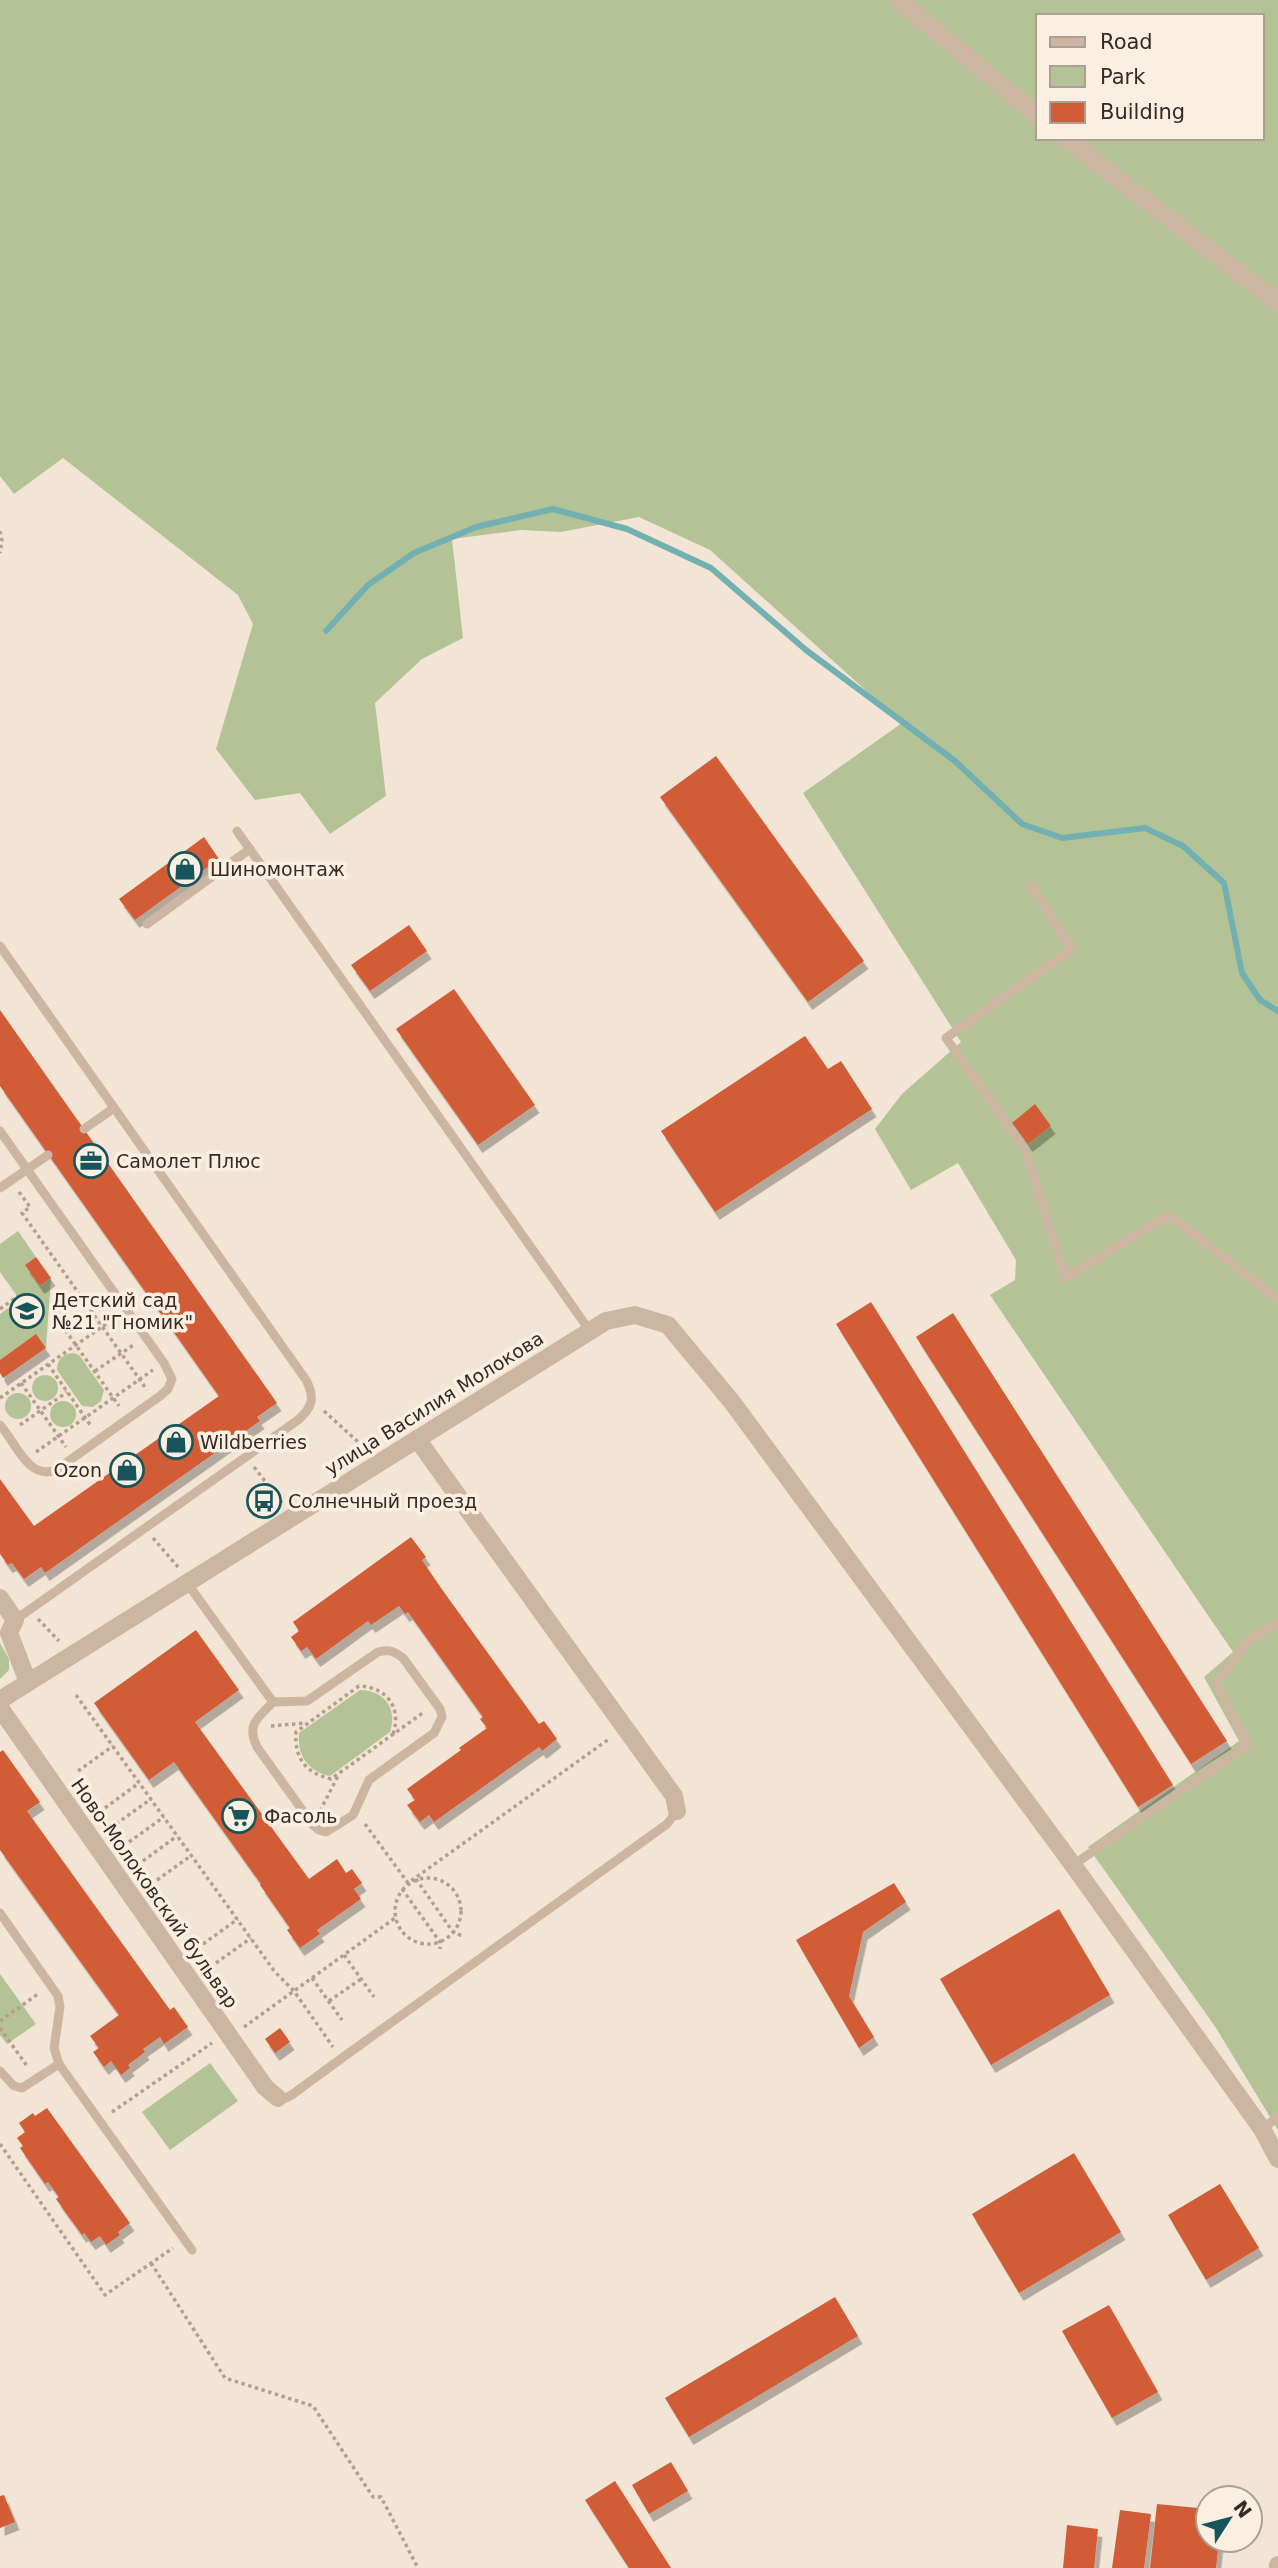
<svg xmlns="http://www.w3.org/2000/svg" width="1278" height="2568" viewBox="0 0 1278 2568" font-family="'DejaVu Sans',sans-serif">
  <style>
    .green { fill: #b3c395; fill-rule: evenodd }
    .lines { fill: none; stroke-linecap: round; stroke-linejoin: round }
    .stream { stroke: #72b0b2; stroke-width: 6 }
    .building { fill: #d15c36; filter: url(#shadow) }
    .path { stroke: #b79e8b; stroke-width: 3.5; stroke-dasharray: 3.5 3.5; stroke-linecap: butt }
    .service { stroke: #ccb5a1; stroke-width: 9 }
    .minor { stroke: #ccb5a1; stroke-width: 18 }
    .labels { text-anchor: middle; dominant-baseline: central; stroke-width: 7; stroke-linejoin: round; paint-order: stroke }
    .poi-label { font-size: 19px; fill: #352a25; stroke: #fbefe2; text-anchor: start }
    .street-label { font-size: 19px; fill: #352a25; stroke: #fbefe2 }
  </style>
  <defs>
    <filter id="shadow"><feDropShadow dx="4.5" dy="8" stdDeviation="0" flood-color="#0004"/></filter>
  </defs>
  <rect width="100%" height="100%" fill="#f3e5d6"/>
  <!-- green -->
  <g class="green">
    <path d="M 0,0 L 1278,0 L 1278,2130 L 1216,2028 L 1088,1847 L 1239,1741 L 1204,1677 L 1233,1652 L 990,1295 L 1015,1280 L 1016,1260 L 958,1163 L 911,1190 L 875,1129 L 902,1094 L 961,1042 L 803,793 L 902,723 L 710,550 L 639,517 L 561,532 L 521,530 L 452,539 L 463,638 L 422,659 L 375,703 L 386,796 L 330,834 L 300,793 L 255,800 L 216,749 L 253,624 L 238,595 L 63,458 L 14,494 L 0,476 ZM 1038,16 L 1262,16 L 1262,138 L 1038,138 Z"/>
    <polygon points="18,1231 36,1257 25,1265 40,1286 51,1278 46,1348 36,1335 0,1360 0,1314 20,1300 0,1272 0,1244"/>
    <path d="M 73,1353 L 79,1355 L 104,1390 L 101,1401 L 93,1407 L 82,1406 L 57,1370 C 57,1359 63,1354 73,1353 Z"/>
    <circle cx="45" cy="1388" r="13"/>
    <circle cx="18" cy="1406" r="13"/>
    <circle cx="63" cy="1414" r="13"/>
    <polygon points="0,1643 9,1659 9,1670 0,1679"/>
    <path d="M 360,1690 C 384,1690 398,1709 390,1732 L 330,1776 C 308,1771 297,1756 299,1733 Z"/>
    <polygon points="0,1974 36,2024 7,2044 0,2035"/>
    <polygon points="210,2063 238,2101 170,2150 142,2112"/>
  </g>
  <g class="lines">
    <!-- stream -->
    <polyline class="stream" points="326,631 368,585 414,553 476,527 553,509 627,529 711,568 806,650 955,761 1022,824 1062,838 1145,828 1183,846 1224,883 1242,973 1260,1000 1278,1011"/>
  </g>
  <!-- building -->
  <g class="building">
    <polygon points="716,756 864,961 808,1002 660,797"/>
    <polygon points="204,837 219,859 135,920 119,899"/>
    <polygon points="409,925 427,951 370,991 351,965"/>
    <polygon points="454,989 535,1105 478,1145 396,1029"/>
    <polygon points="0,1010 277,1403 257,1417 260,1421 45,1573 41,1567 24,1579 12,1563 8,1565 0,1554 0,1479 34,1526 219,1396 0,1086"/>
    <polygon points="805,1036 828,1069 841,1061 872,1109 715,1212 661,1131"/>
    <polygon points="1035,1104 1051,1126 1028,1144 1012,1123"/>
    <polygon points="36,1257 51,1278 40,1286 25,1265"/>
    <polygon points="871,1302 1173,1785 1138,1807 836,1324"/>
    <polygon points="953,1313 1227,1741 1191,1764 916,1337"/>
    <polygon points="36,1334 46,1348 3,1378 0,1373 0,1360"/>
    <polygon points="411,1537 426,1557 422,1560 441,1588 539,1724 544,1721 557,1739 542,1751 539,1747 434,1822 429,1815 420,1822 407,1805 415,1800 407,1789 461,1750 459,1748 487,1728 480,1719 483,1717 408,1612 405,1614 399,1606 371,1625 368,1621 316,1659 307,1647 301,1651 291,1637 299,1631 293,1622"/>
    <polygon points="196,1630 239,1690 195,1722 309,1879 337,1859 346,1873 352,1869 362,1883 354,1889 361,1899 317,1930 320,1934 300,1948 287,1930 290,1928 260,1885 261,1884 174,1762 149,1780 94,1703"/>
    <polygon points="3,1750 40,1802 27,1811 170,2010 174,2007 188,2027 164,2044 160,2037 143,2049 145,2052 128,2065 130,2068 121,2075 111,2061 104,2067 93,2052 99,2048 90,2036 119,2015 0,1850 0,1752"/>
    <polygon points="894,1883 906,1902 863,1932 849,1996 874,2037 859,2048 796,1940"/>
    <polygon points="1059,1909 1110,1995 991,2065 940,1979"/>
    <polygon points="280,2028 290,2042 275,2053 265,2039"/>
    <polygon points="47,2108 130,2223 118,2232 120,2235 106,2245 100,2236 91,2242 84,2233 82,2235 56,2199 59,2197 48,2182 45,2184 20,2148 23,2146 17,2138 25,2132 19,2123 33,2113 35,2116"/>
    <polygon points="1074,2153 1121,2232 1019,2293 972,2214"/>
    <polygon points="1220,2184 1259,2248 1206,2280 1168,2215"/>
    <polygon points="835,2297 858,2336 689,2437 665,2398"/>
    <polygon points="1109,2305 1158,2392 1112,2418 1062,2331"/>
    <polygon points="671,2462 688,2491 649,2514 632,2485"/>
    <polygon points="615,2481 671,2568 629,2568 585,2500"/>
    <polygon points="4,2495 15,2522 0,2528 0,2496"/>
    <polygon points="1157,2504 1208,2509 1208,2540 1219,2540 1216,2568 1150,2568"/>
    <polygon points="1120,2510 1151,2514 1144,2568 1112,2568"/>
    <polygon points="1067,2525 1098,2529 1094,2568 1063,2568"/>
  </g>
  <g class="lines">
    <!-- path -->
    <g class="path">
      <polyline points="0,531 2,541 0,553"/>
      <polyline points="19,1192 30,1207 22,1213 147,1390"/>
      <polyline points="83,1298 56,1317 119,1406"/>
      <polyline points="0,1309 18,1296"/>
      <polyline points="48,1364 91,1426"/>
      <polyline points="95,1371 135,1344"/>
      <polyline points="21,1383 66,1447"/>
      <polyline points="0,1398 116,1317"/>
      <polyline points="324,1411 366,1449 368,1448"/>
      <polyline points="20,1425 67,1392"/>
      <polyline points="36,1452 153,1370"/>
      <polyline points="254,1467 282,1503"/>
      <polyline points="153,1538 178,1567"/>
      <polyline points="38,1619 59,1641"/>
      <polyline points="76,1695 275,1972 294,1991 333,2047"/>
      <polyline points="271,1726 306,1723"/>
      <path d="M 393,1734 C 402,1708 387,1687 359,1686 L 296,1732 C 294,1757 305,1773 331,1779 L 424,1712"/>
      <polyline points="78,1771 113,1746"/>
      <polyline points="105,1808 139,1783"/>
      <polyline points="320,1811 339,1774"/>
      <polyline points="116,1824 151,1799"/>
      <polyline points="365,1824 408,1883 609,1739"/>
      <polyline points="129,1842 164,1817"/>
      <polyline points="143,1861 177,1836"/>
      <circle cx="428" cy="1911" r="33"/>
      <polyline points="416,1879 453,1932 462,1936"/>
      <polyline points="157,1880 192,1855"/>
      <polyline points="402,1889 440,1942 440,1949"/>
      <polyline points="203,1944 238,1919"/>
      <polyline points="344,1955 374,1997"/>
      <polyline points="216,1963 251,1938"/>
      <polyline points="312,1978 342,2020"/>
      <polyline points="329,2001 361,1979"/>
      <polyline points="0,2021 38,1994"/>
      <polyline points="244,2027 395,1918"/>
      <polyline points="0,2028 27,2066"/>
      <polyline points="112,2112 212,2043"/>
      <polyline points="0,2144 105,2295 173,2248"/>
      <polyline points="151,2263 225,2378 313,2406 373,2497 381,2497 418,2568"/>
    </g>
    <!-- service -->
    <g class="service">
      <polyline points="237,831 590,1331"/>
      <polyline points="1031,886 1072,949 946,1038 1025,1149 1065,1278 1169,1215 1278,1299"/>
      <polyline points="147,924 250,849"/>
      <path d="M 0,946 L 306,1380 C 315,1397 313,1407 298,1420 L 15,1620"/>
      <polyline points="84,1129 114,1108"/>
      <path d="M 0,1131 L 164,1363 L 172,1379 L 168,1389 L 160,1396 L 56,1470 C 28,1481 16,1442 0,1425"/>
      <polyline points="0,1188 48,1155"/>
      <path d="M 187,1583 L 273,1702 L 307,1701 L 378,1652 C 389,1649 394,1651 403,1658 L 440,1709 L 442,1717 L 434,1733 L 369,1780 L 353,1815 L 326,1832 L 319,1830 L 313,1825 L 257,1747 C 246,1724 258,1718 273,1702"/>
      <polyline points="1073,1865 1248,1745 1216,1683 1248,1641 1278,1623"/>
      <polyline points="0,1913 58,1996 60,2007 54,2048 59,2064 192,2250"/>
      <polyline points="0,2071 14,2086 22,2088 59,2064"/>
      <polyline points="278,2098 286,2098 293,2094 342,2058 667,1824 677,1811"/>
      <polyline points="1262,2129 1278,2117"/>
    </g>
    <!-- minor -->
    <g class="minor">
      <polyline points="898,0 1038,116"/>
      <polyline points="1065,138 1278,303"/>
      <polyline points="417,1439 674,1796 677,1811"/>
      <polyline points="0,1598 15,1620 9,1633 28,1682"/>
      <polyline points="0,1700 606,1321 635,1315 668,1325 732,1402 1073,1865 1262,2129 1278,2159"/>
      <polyline points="0,1708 265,2087 278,2098"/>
      <polyline points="1278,2568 1278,2565"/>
    </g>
  </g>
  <!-- icons -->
  <defs>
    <g id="shop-ring" transform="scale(1.75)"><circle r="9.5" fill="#fbefe2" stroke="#17555a" stroke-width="1.5"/><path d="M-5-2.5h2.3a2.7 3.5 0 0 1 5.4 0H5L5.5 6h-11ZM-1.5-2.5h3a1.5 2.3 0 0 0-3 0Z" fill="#17555a"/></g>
    <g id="office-ring" transform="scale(1.75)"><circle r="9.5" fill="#fbefe2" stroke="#17555a" stroke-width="1.5"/><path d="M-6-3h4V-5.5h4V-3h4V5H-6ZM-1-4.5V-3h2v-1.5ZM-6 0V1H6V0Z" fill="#17555a"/></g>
    <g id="school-ring" transform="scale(1.75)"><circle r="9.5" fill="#fbefe2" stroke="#17555a" stroke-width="1.5"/><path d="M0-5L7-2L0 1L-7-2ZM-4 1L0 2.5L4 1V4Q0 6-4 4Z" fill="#17555a"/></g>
    <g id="bus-ring" transform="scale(1.75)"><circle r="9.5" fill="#fbefe2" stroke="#17555a" stroke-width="1.5"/><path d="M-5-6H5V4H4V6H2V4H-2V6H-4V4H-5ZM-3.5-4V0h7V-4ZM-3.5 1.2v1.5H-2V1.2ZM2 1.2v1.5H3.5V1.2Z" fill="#17555a"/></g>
    <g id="supermarket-ring" transform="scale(1.75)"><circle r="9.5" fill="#fbefe2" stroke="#17555a" stroke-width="1.5"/><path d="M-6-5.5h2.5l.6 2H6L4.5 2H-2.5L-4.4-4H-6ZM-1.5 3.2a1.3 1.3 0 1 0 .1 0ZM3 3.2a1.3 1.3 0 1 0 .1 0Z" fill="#17555a"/></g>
  </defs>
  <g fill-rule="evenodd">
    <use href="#shop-ring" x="185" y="869"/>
    <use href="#office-ring" x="91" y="1161"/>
    <use href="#school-ring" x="27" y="1311"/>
    <use href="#shop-ring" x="176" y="1442"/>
    <use href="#shop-ring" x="127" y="1470"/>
    <use href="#bus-ring" x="264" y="1501"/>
    <use href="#supermarket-ring" x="239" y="1816"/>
  </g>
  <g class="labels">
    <!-- poi labels -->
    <g class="poi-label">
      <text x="210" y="869">Шиномонтаж</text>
      <text x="116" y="1161">Самолет Плюс</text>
      <text x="52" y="1300">Детский сад<tspan x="52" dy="22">№21 "Гномик"</tspan></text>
      <text x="200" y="1442">Wildberries</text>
      <text x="102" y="1470" text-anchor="end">Ozon</text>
      <text x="288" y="1501">Солнечный проезд</text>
      <text x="264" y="1816">Фасоль</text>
    </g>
    <!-- street labels -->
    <g class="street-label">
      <text transform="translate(434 1403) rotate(-32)">улица Василия Молокова</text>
      <text transform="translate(155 1893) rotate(55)">Ново-Молоковский бульвар</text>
    </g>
  </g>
  <!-- legend -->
  <rect x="1036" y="14" width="228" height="126" fill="#fbefe2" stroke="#aca096" stroke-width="2"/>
  <rect x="1050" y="37" width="35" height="10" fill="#ccb5a1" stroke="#aca096" stroke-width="2"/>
  <text x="1100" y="49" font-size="21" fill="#352a25">Road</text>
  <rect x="1050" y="66" width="35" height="21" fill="#b3c395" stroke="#aca096" stroke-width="2"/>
  <text x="1100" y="84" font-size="21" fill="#352a25">Park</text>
  <rect x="1050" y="102" width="35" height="21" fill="#d15c36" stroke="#aca096" stroke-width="2"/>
  <text x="1100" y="119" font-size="21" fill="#352a25">Building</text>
  <!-- north arrow -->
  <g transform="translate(1229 2519) rotate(54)"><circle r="33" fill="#fbefe2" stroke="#aca096" stroke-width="2"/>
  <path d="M0-5L12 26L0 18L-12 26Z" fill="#17555a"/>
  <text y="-10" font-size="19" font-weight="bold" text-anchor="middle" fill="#352a25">N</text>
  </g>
</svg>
